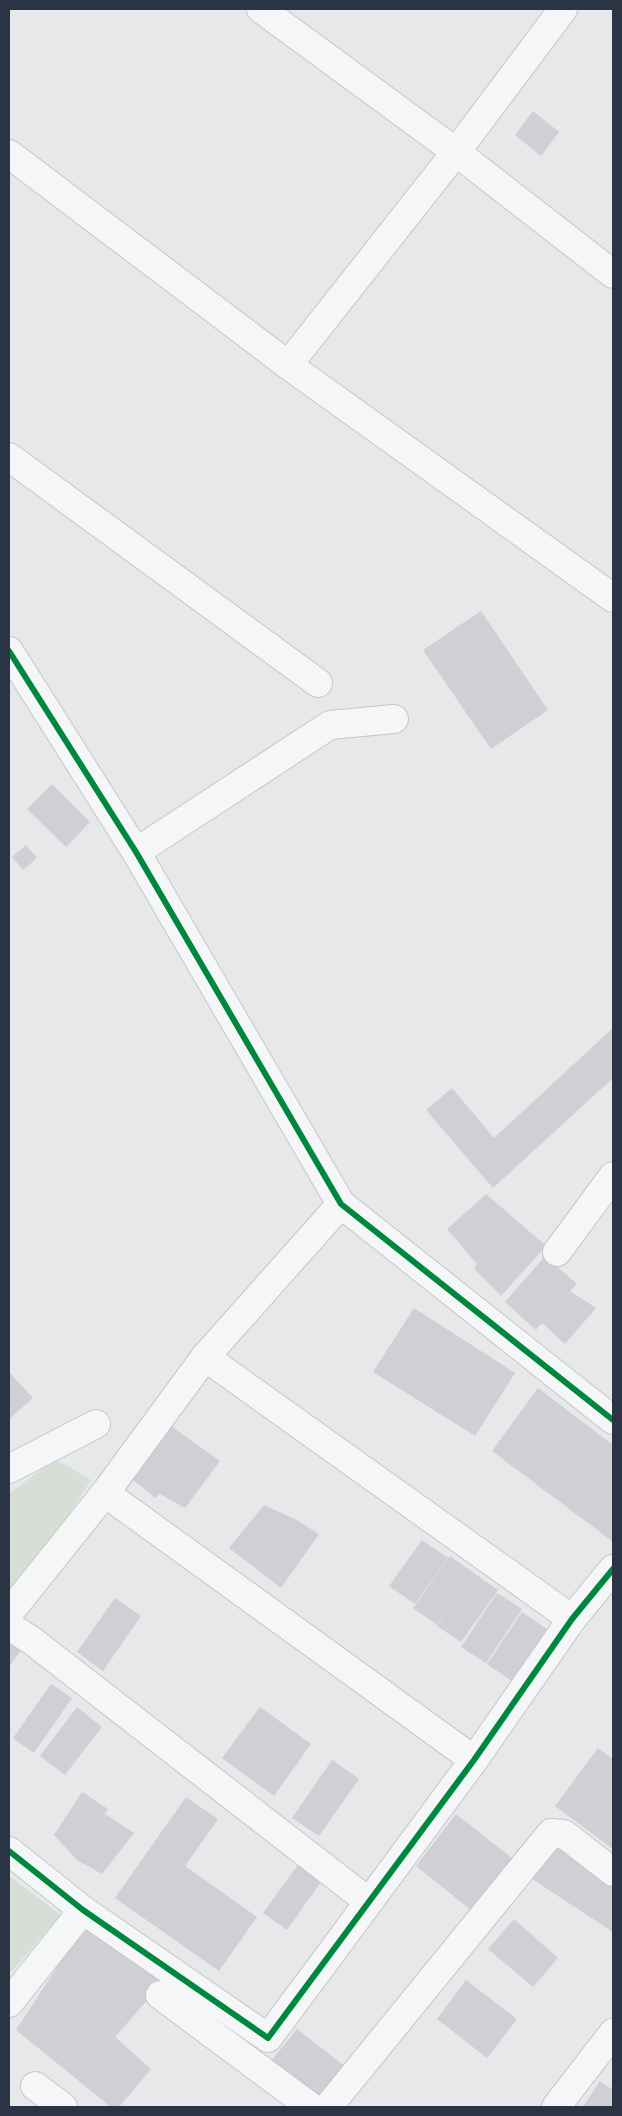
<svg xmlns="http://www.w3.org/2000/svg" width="622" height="2116" viewBox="0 0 622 2116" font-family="'PT Sans Narrow',sans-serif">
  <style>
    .green { fill: #d6ded6 }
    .building { fill: #ced0d3 }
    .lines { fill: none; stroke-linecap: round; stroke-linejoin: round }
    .minor-casing { stroke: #c4c6c8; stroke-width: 30 }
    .minor { stroke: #f5f6f7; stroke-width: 28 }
    .cycleway-casing { stroke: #f4f6f9; stroke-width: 9 }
    .cycleway { stroke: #00873e; stroke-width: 6 }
  </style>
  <rect width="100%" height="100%" fill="#e6e8ea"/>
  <!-- green -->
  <g class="green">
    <polygon points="55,1459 91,1480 52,1541 9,1598 9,1494"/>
    <polygon points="9,1876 61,1915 9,1974"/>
  </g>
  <!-- building -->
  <g class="building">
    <polygon points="533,111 559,132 541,156 515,135"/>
    <polygon points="481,611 548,710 491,749 423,650"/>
    <polygon points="52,784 90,822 66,847 27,809"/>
    <polygon points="26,845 37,858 23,870 12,857"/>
    <polygon points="613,1028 613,1078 493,1188 426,1110 452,1088 494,1138"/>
    <polygon points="486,1194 546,1246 501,1296 474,1269 477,1264 447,1229"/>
    <polygon points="545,1256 577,1284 570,1291 596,1308 565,1344 542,1323 536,1330 505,1302"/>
    <polygon points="414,1308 515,1373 475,1436 373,1372"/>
    <polygon points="9,1372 33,1398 9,1419"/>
    <polygon points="538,1388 613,1445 612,1541 492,1451"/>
    <polygon points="164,1421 220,1461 185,1508 160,1494 155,1498 126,1474"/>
    <polygon points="264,1505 295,1519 319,1534 281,1588 229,1548"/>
    <polygon points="422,1540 448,1558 415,1604 389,1586"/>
    <polygon points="450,1556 498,1590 461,1642 437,1626 460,1594 437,1625 413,1608"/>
    <polygon points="497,1593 522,1609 486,1663 461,1647"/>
    <polygon points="115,1598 141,1616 103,1671 77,1652"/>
    <polygon points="522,1612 553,1633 517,1685 487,1664"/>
    <polygon points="9,1642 21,1650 9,1667"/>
    <polygon points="51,1684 72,1698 34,1753 13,1738"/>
    <polygon points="77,1707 102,1727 65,1775 40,1756"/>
    <polygon points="260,1707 311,1744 274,1796 222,1758"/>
    <polygon points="598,1748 613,1759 613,1849 555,1806"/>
    <polygon points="332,1760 359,1779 319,1836 292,1818"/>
    <polygon points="82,1792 108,1809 105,1814 134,1833 102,1874 77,1860 54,1835"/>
    <polygon points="186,1797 218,1819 185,1866 257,1917 219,1971 115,1898"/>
    <polygon points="456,1814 517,1862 476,1914 416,1866"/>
    <polygon points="554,1845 613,1884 613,1932 532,1879"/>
    <polygon points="300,1862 323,1879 287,1930 263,1913"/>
    <polygon points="514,1919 558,1958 533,1987 488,1949"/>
    <polygon points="85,1924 163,1982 115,2037 151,2069 119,2107 111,2107 16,2030"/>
    <polygon points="466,1980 517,2019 487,2058 437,2019"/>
    <polygon points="297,2029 347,2068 322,2101 271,2061"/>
    <polygon points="600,2081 613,2090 613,2107 583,2107"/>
  </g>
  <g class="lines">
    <!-- minor casing -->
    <g class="minor-casing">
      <g id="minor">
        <polyline points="261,9 456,152 613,274"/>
        <polyline points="9,154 288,365 613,598"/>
        <polyline points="288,365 456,152 563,9"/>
        <polyline points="9,457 318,683"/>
        <polyline points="9,651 136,852 341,1204 613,1420"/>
        <polyline points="136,852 330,725 394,719"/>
        <polyline points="557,1252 613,1176"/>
        <polyline points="205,1357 572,1619"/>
        <polyline points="9,1469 96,1424"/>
        <polyline points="105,1493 474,1760"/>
        <polyline points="9,1613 105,1493 205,1357 341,1204"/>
        <polyline points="9,1626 31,1640 369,1902"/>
        <polyline points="9,1851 83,1910 268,2038 474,1760 572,1619 613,1569"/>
        <polyline points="160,1995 311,2107"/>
        <polyline points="9,2003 83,1910"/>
        <polyline points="35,2086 63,2107"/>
        <polyline points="328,2107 551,1833 564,1834 613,1872"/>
        <polyline points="556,2107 613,2033"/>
      </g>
    </g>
    <!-- minor -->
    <use href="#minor" class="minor"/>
    <!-- cycleway casing -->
    <g class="cycleway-casing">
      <g id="cycleway">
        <polyline points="9,651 136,852 341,1204 613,1420"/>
        <polyline points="9,1851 83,1910 268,2038 474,1760 572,1619 613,1569"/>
      </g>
    </g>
    <!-- cycleway -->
    <use href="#cycleway" class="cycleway"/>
  </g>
  <!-- border -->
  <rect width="622" height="2116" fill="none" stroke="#2b3445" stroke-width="20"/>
</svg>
